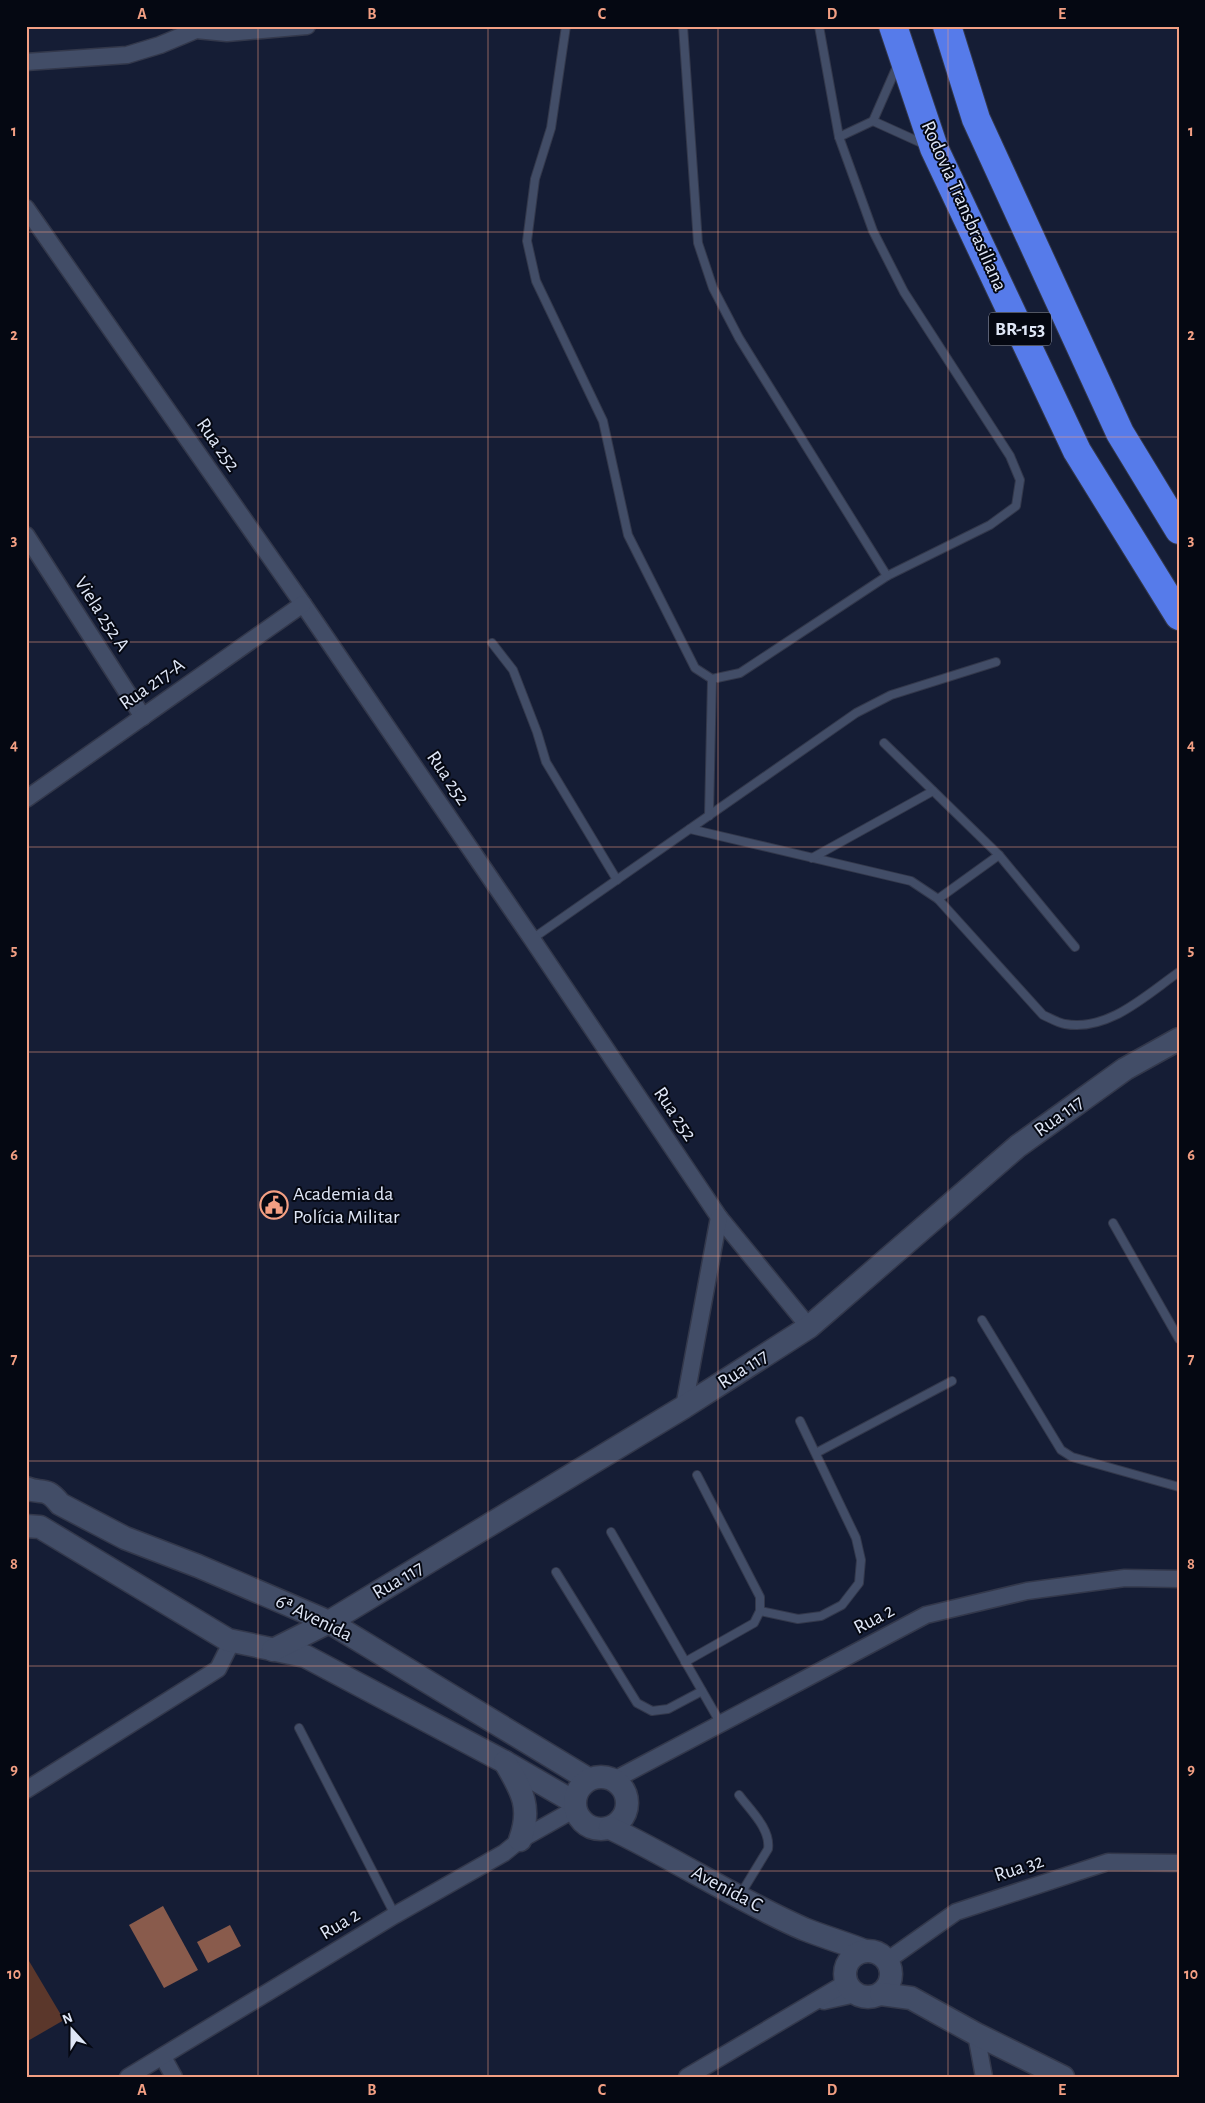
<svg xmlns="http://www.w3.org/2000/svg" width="1205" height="2103" viewBox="0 0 1205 2103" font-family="'Alegreya Sans',sans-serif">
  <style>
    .green { fill: #5b372b }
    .water { fill: #895b4c }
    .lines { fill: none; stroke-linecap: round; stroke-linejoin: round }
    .lane-casing { stroke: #33384b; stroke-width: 10 }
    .street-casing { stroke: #33384b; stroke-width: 19 }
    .secondary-casing { stroke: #33384b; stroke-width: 25 }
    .highway-casing { stroke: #33384b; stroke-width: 30 }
    .lane { stroke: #424d67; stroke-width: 8 }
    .street { stroke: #424d67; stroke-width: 16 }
    .secondary { stroke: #424d67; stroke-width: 22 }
    .highway { stroke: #567bea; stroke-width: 28 }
    .grid { fill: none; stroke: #f39f83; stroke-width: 1; stroke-opacity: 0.55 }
    .labels { text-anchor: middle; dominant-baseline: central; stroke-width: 4; stroke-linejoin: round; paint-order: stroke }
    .shield { fill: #050812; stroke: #9ea3b2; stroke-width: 1 }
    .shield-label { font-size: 19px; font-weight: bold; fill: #dfe6f6 }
    .street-label { font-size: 20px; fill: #dfe6f6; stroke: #050812 }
    .poi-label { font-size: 20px; fill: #dfe6f6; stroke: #050812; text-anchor: start }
    .neatline { fill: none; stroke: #f39f83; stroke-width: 2 }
    .grid-label { font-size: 16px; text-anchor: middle; font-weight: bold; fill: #f39f83 }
  </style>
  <rect width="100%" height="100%" fill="#151d35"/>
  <!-- green -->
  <polygon class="green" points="26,1956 64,2020 26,2042"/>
  <!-- water -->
  <g class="water">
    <polygon points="163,1906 198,1970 164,1988 129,1925"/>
    <polygon points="230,1925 241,1946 208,1963 197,1942"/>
  </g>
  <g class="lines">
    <!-- lane casing -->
    <g class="lane-casing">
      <g id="lane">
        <polyline points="566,26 551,128 535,179 527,241 536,281 603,421 628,535 695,668 712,679 740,673 887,576 990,525 1016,506 1020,480 1010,456 904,292 873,231 839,137 819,26"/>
        <polyline points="683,26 698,243 713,288 739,338 887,576"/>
        <polyline points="873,121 926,145"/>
        <polyline points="839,137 873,121 898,64"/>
        <polyline points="492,643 513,670 537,732 546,762 617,880"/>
        <polyline points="884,743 999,855 1075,947"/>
        <polyline points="709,816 712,679"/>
        <path d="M 690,829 L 911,881 L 938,899 L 1043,1015 C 1050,1018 1058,1023 1065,1024 C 1108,1032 1146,995 1179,972"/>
        <polyline points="812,858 933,791"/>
        <polyline points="938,899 999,855"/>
        <polyline points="532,939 856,713 891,695 996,662"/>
        <polyline points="1113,1223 1179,1339"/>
        <polyline points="982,1320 1061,1450 1072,1457 1179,1487"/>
        <polyline points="816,1453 952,1381"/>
        <polyline points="611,1532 721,1724"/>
        <polyline points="556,1572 637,1703 652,1711 668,1709 702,1691"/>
        <polyline points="760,1611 798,1619 821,1616 842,1605 859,1583 861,1560 856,1538 800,1421"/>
        <polyline points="685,1662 754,1623 760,1611 760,1597 697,1475"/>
        <polyline points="299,1728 395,1915"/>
        <path d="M 739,1795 C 750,1810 771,1829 768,1849 L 740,1895"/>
      </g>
    </g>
    <!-- street casing -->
    <g class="street-casing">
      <g id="street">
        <polyline points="26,62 127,55 160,45 196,30 227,33 307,26"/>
        <polyline points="26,208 303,604 532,939 719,1217 809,1327"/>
        <polyline points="26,535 143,717"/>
        <polyline points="26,799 303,604"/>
        <polyline points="684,1407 719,1217"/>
        <polyline points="614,1780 926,1615 1027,1591 1125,1578 1179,1579"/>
        <polyline points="26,1790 218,1669 228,1649 228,1640"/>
        <polyline points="888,1960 956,1912 1108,1862 1179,1863"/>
        <polyline points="824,2001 856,1994"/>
        <polyline points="976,2034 984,2077"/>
        <polyline points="163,2057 174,2077"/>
        <polyline points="128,2077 395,1915 504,1853 520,1840 575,1809"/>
        <polyline points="687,2077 846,1983"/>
      </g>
    </g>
    <!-- secondary casing -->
    <g class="secondary-casing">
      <g id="secondary">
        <path d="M 26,1488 C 42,1495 45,1485 60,1504 L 125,1538 L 198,1566 L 329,1622 L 588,1779"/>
        <polyline points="26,1526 40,1527 228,1640 305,1656 505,1762 574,1802"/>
        <polyline points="273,1650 329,1622 684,1407 809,1327 1018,1146 1125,1069 1179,1039"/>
        <path d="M 505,1762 C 522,1791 532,1807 520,1840"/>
        <circle cx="601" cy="1803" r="26"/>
        <path d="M 610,1828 C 676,1859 737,1900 804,1929 C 824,1937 845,1943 865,1951"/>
        <circle cx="868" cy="1974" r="23"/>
        <polyline points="881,1994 911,1998 976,2034 1063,2077"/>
      </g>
    </g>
    <!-- highway casing -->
    <g class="highway-casing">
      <g id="highway">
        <polyline points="893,26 934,148 1077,451 1179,616"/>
        <polyline points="947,26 976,119 1120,433 1179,530"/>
      </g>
    </g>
    <!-- lane -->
    <use href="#lane" class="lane"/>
    <!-- street -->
    <use href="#street" class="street"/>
    <!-- secondary -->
    <use href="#secondary" class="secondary"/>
    <!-- highway -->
    <use href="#highway" class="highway"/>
  </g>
  <!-- grid -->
  <path class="grid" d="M 258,26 L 258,2077M 488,26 L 488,2077M 718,26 L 718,2077M 948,26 L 948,2077M 26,232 L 1179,232M 26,437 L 1179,437M 26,642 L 1179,642M 26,847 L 1179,847M 26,1052 L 1179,1052M 26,1256 L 1179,1256M 26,1461 L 1179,1461M 26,1666 L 1179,1666M 26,1871 L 1179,1871"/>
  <!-- icons -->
  <defs>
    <g id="civic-ring" transform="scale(1.4375)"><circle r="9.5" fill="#050812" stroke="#f39f83" stroke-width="1.5"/><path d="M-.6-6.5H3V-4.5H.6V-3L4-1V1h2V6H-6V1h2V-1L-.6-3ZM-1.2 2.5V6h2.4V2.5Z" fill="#f39f83"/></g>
  </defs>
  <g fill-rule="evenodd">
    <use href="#civic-ring" x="274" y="1205"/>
  </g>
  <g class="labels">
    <!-- shield labels -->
    <rect class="shield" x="989" y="312.5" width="62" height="33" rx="4"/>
    <g class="shield-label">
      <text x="1020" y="329">BR-153</text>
    </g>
    <!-- street labels -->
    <g class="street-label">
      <text transform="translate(964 206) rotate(66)">Rodovia Transbrasiliana</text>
      <text transform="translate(218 445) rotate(55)">Rua 252</text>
      <text transform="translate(102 614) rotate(57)">Viela 252 A</text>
      <text transform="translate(152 684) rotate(-35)">Rua 217-A</text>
      <text transform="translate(448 778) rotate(56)">Rua 252</text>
      <text transform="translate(675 1114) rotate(56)">Rua 252</text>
      <text transform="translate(1059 1116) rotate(-36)">Rua 117</text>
      <text transform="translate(743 1369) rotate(-33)">Rua 117</text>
      <text transform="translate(398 1580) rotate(-31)">Rua 117</text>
      <text transform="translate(314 1618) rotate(26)">6ª Avenida</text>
      <text transform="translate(874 1619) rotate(-28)">Rua 2</text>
      <text transform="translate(1019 1868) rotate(-18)">Rua 32</text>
      <text transform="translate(727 1889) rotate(28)">Avenida C</text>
      <text transform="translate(340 1924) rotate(-31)">Rua 2</text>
    </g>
    <!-- poi labels -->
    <g class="poi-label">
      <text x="293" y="1194">Academia da<tspan x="293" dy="23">Polícia Militar</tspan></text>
    </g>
  </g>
  <!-- border -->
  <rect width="1205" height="2103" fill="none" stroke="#050812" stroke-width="55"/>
  <!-- north arrow -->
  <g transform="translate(72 2030) rotate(339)" stroke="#050812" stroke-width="4" paint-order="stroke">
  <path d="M0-4L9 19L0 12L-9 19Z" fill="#dfe6f6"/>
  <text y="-8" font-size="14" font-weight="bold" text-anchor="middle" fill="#dfe6f6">N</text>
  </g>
  <rect x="28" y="28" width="1150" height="2048" class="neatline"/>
  <g class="grid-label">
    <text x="142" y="19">A</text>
    <text x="372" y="19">B</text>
    <text x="602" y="19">C</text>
    <text x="832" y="19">D</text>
    <text x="1062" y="19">E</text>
    <text x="14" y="136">1</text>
    <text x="1191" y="136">1</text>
    <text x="14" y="340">2</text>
    <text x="1191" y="340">2</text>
    <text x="14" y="545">3</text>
    <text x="1191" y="545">3</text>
    <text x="14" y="750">4</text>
    <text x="1191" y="750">4</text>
    <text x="14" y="955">5</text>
    <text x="1191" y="955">5</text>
    <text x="14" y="1160">6</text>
    <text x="1191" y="1160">6</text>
    <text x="14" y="1364">7</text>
    <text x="1191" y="1364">7</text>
    <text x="14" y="1569">8</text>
    <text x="1191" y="1569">8</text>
    <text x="14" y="1774">9</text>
    <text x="1191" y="1774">9</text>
    <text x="14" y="1979">10</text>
    <text x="1191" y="1979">10</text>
    <text x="142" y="2095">A</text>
    <text x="372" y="2095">B</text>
    <text x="602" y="2095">C</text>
    <text x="832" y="2095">D</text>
    <text x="1062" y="2095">E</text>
  </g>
</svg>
